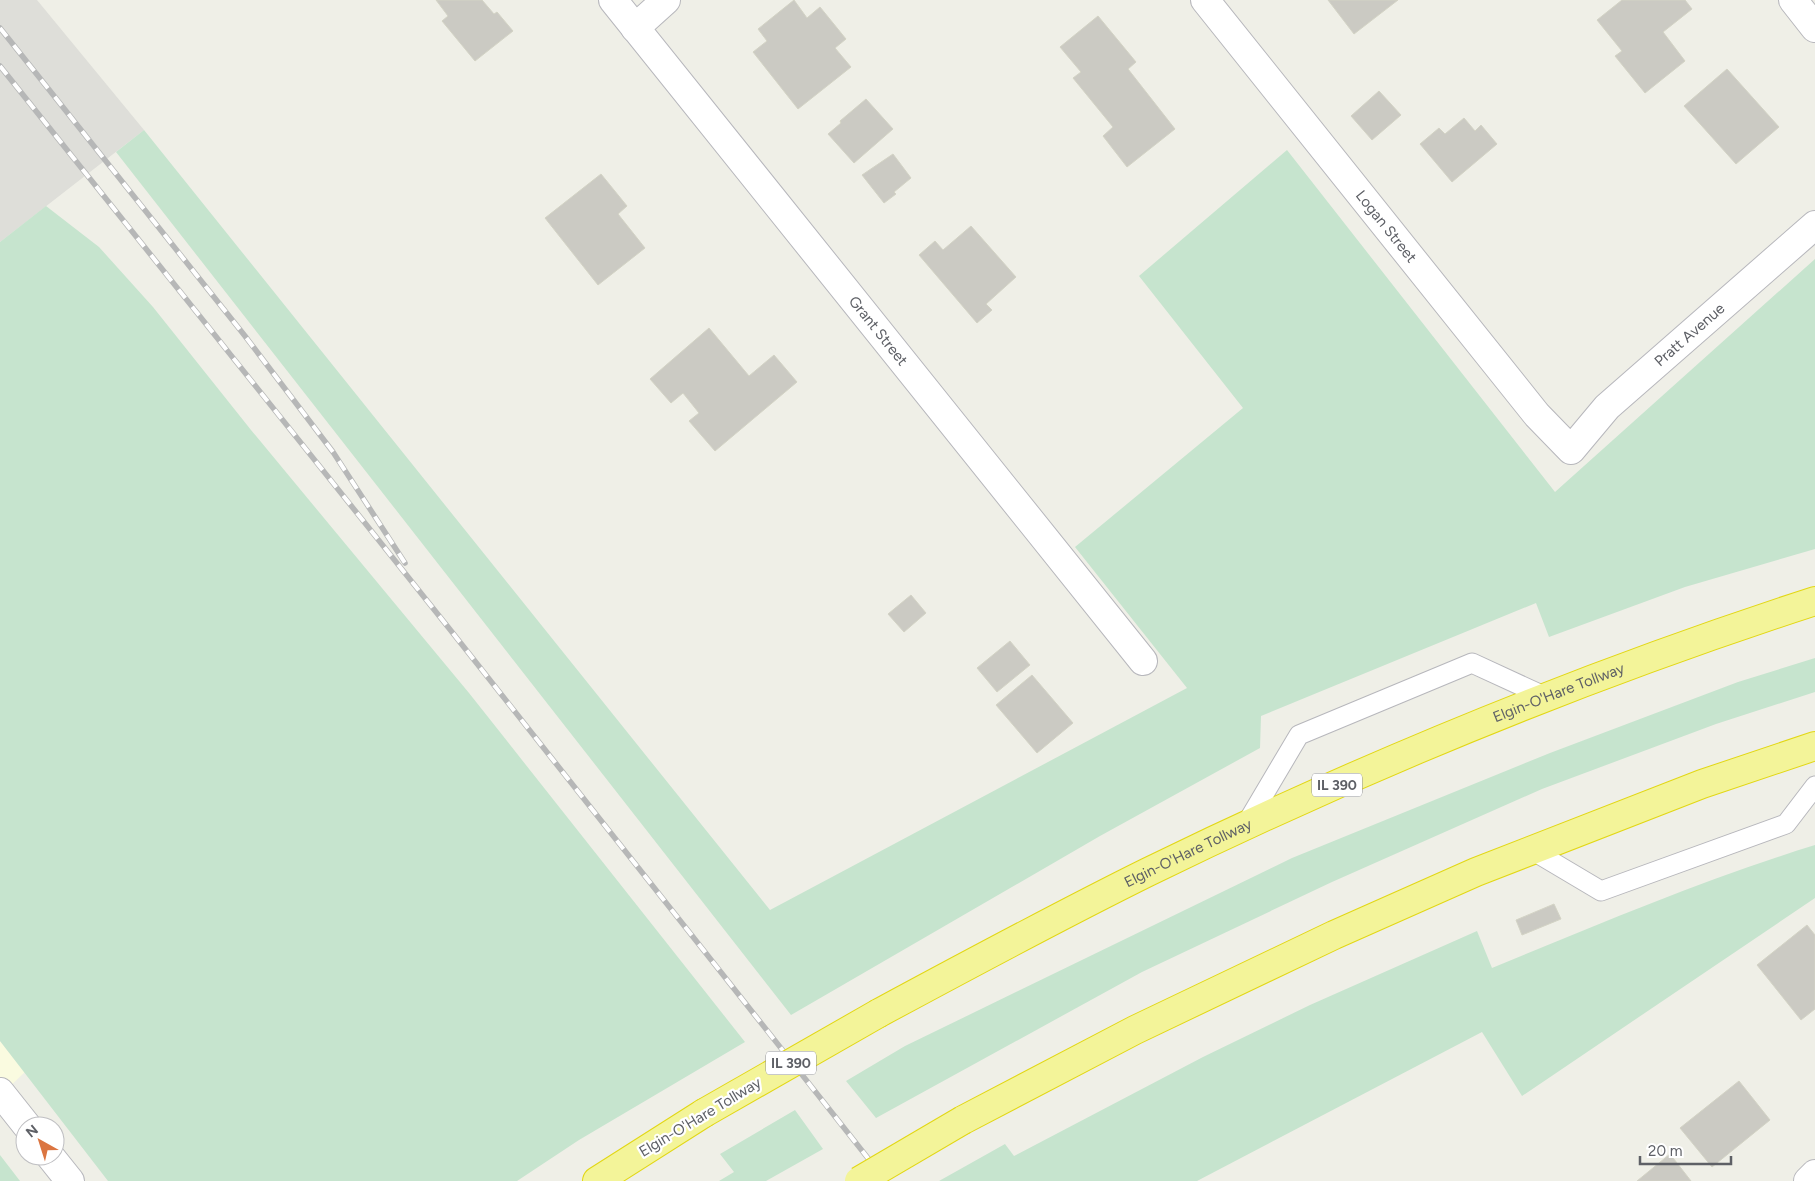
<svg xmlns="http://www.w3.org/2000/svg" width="1815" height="1181" viewBox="0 0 1815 1181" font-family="Figtree,sans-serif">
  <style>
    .commercial { fill: #fafbe0 }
    .industrial { fill: #deded9 }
    .green { fill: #c6e4ce }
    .building { fill: #cbcac3; stroke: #d3d3c5 }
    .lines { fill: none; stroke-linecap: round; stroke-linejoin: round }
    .service-casing { stroke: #b7b7bc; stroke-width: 21 }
    .minor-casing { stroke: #b7b7bc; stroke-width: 30 }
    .motorway-casing { stroke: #e2d714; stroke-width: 30 }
    .service { stroke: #fff; stroke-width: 19 }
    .minor { stroke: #fff; stroke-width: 28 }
    .motorway { stroke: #f3f499; stroke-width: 28 }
    .rail-casing { stroke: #b6b7b7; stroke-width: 5.5 }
    .rail { stroke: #fff; stroke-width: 4; stroke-dasharray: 11; stroke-linecap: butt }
    .motorway-bridge-casing { stroke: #e2d714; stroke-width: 30; stroke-linecap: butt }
    .motorway-bridge { stroke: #f3f499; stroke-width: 28 }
    .labels { text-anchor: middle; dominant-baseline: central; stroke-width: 4.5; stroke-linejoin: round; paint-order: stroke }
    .shield { fill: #fff; stroke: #8e9094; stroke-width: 1 }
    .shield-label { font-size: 14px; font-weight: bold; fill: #5e6066 }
    .street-label { font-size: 15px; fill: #5e6066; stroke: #fff }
  </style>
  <rect width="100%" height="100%" fill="#efefe7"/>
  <!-- commercial -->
  <polygon class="commercial" points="0,1041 25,1072 0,1096"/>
  <!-- industrial -->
  <polygon class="industrial" points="0,0 37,0 144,130 0,242"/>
  <!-- green -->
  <g class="green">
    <polygon points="144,130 770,910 1187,688 1075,547 1243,408 1139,276 1287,150 1555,492 1815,259 1815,549 1685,587 1549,637 1536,603 1261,716 1260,748 1100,836 791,1015 116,152"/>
    <polygon points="46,206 99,247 153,307 251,430 469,693 745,1042 579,1140 517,1181 108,1181 0,1041 0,242"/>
    <polygon points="1815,658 1815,692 1716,724 1542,789 1332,882 1142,972 876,1118 846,1081 905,1046 1292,858 1550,753 1738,682"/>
    <path d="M 1815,845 L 1815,898 L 1522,1096 L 1482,1032 L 1197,1181 L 939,1181 L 1005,1144 L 1014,1156 L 1203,1057 L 1310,1005 L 1477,931 L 1492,968 C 1599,924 1705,879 1815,845 Z"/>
    <polygon points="795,1110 823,1149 766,1181 719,1181 734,1172 720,1154"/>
    <polygon points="0,1155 20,1181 0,1181"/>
  </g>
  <!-- building -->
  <g class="building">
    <polygon points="436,0 482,0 494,14 497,12 513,31 475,61 442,21 448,16"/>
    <polygon points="794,0 807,18 820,7 846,39 835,48 851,67 798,109 753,52 767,41 758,29"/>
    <polygon points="1328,0 1398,0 1354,34"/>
    <polygon points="1622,0 1685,0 1692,9 1663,32 1685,61 1645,93 1615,56 1622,51 1597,20"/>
    <polygon points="1098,16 1136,62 1128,69 1175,129 1127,167 1103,136 1113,127 1073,78 1081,72 1060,47"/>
    <polygon points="1727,69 1779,127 1736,164 1684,106"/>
    <polygon points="1379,91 1401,115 1372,140 1351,116"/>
    <polygon points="866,99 893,129 854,163 828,134 841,123 840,121"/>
    <polygon points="1464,118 1475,131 1481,125 1497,144 1452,182 1420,144 1439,128 1445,134"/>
    <polygon points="893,154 911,178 894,192 896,194 884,203 862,175"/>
    <polygon points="601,174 627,206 618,214 645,248 598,285 545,218"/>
    <polygon points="971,226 1016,277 986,304 992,310 977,323 919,255 935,241 943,250"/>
    <polygon points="709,328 749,376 774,355 797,382 715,451 689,421 699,413 683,393 671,403 650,379"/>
    <polygon points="911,595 926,613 904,632 888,614"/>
    <polygon points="1010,641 1030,665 997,692 977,668"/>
    <polygon points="1032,675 1073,723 1037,753 996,705"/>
    <polygon points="1554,904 1561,919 1522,935 1516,920"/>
    <polygon points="1807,925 1815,935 1815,1009 1801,1020 1757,965"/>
    <polygon points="1739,1081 1770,1120 1712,1167 1680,1128"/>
    <polygon points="1670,1154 1691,1181 1637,1181"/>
  </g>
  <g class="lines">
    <!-- service casing -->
    <g class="service-casing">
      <g id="service">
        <polyline points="1245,826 1299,735 1472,663 1548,698"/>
        <polyline points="1532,850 1601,891 1786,824 1815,786"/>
      </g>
    </g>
    <!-- minor casing -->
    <g class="minor-casing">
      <g id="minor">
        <path id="s1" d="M 613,0 L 1143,661"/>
        <path id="s2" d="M 1205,0 L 1537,415 L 1571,450 L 1607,407 L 1815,225"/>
        <polyline points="1793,0 1815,28"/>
        <polyline points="635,28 666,0"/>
        <polyline points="0,1092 27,1126"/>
        <polyline points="50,1156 70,1181"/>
        <polyline points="1808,1181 1815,1174"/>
      </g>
    </g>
    <!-- motorway casing -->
    <g class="motorway-casing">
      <g id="motorway">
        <path id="s3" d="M 879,1013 C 968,965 1057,917 1148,872 C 1363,767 1587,675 1815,601"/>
        <polyline points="963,1120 1135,1030 1334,935 1476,872 1702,784 1815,746"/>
        <polyline points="597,1181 704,1113"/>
      </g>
    </g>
    <!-- service -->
    <use href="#service" class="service"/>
    <!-- minor -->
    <use href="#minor" class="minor"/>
    <!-- motorway -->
    <use href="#motorway" class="motorway"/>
    <!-- rail casing -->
    <g class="rail-casing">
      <g id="rail">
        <polyline points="0,28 245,336 333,452 405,563"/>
        <polyline points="0,66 448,627 886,1181"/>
      </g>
    </g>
    <!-- rail -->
    <use href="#rail" class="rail"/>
    <!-- motorway-bridge casing -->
    <g class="motorway-bridge-casing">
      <g id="motorway-bridge">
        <polyline points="704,1113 879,1013"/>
        <polyline points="859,1181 963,1120"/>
      </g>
    </g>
    <!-- motorway-bridge -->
    <use href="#motorway-bridge" class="motorway-bridge"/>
  </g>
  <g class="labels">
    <!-- shield labels -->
    <g class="shield">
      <rect x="1312" y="773.5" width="50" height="23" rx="4"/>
      <rect x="766" y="1051.5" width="50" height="23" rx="4"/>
    </g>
    <g class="shield-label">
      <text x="1337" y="785">IL 390</text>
      <text x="791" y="1063">IL 390</text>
    </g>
    <!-- street labels -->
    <g class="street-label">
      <text stroke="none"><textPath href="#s2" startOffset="290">Logan Street</textPath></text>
      <text stroke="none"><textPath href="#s1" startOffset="424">Grant Street</textPath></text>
      <text stroke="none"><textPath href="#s2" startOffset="746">Pratt Avenue</textPath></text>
      <text stroke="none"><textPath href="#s3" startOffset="752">Elgin-O'Hare Tollway</textPath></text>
      <text stroke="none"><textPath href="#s3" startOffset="348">Elgin-O'Hare Tollway</textPath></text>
      <text transform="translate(700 1117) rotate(-31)">Elgin-O'Hare Tollway</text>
    </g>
  </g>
  <!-- north arrow -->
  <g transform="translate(40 1141) rotate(321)"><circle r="24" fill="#ffffff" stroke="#bfbfc2"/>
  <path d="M0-4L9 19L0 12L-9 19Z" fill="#db7541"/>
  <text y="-8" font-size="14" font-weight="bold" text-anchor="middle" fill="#5e6066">N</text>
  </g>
  <!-- scale -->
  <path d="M1640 1156v8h91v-8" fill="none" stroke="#5e6066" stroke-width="2.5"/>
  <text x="1648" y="1156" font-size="15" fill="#5e6066" stroke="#ffffff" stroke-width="4" paint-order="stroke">20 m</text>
</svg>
